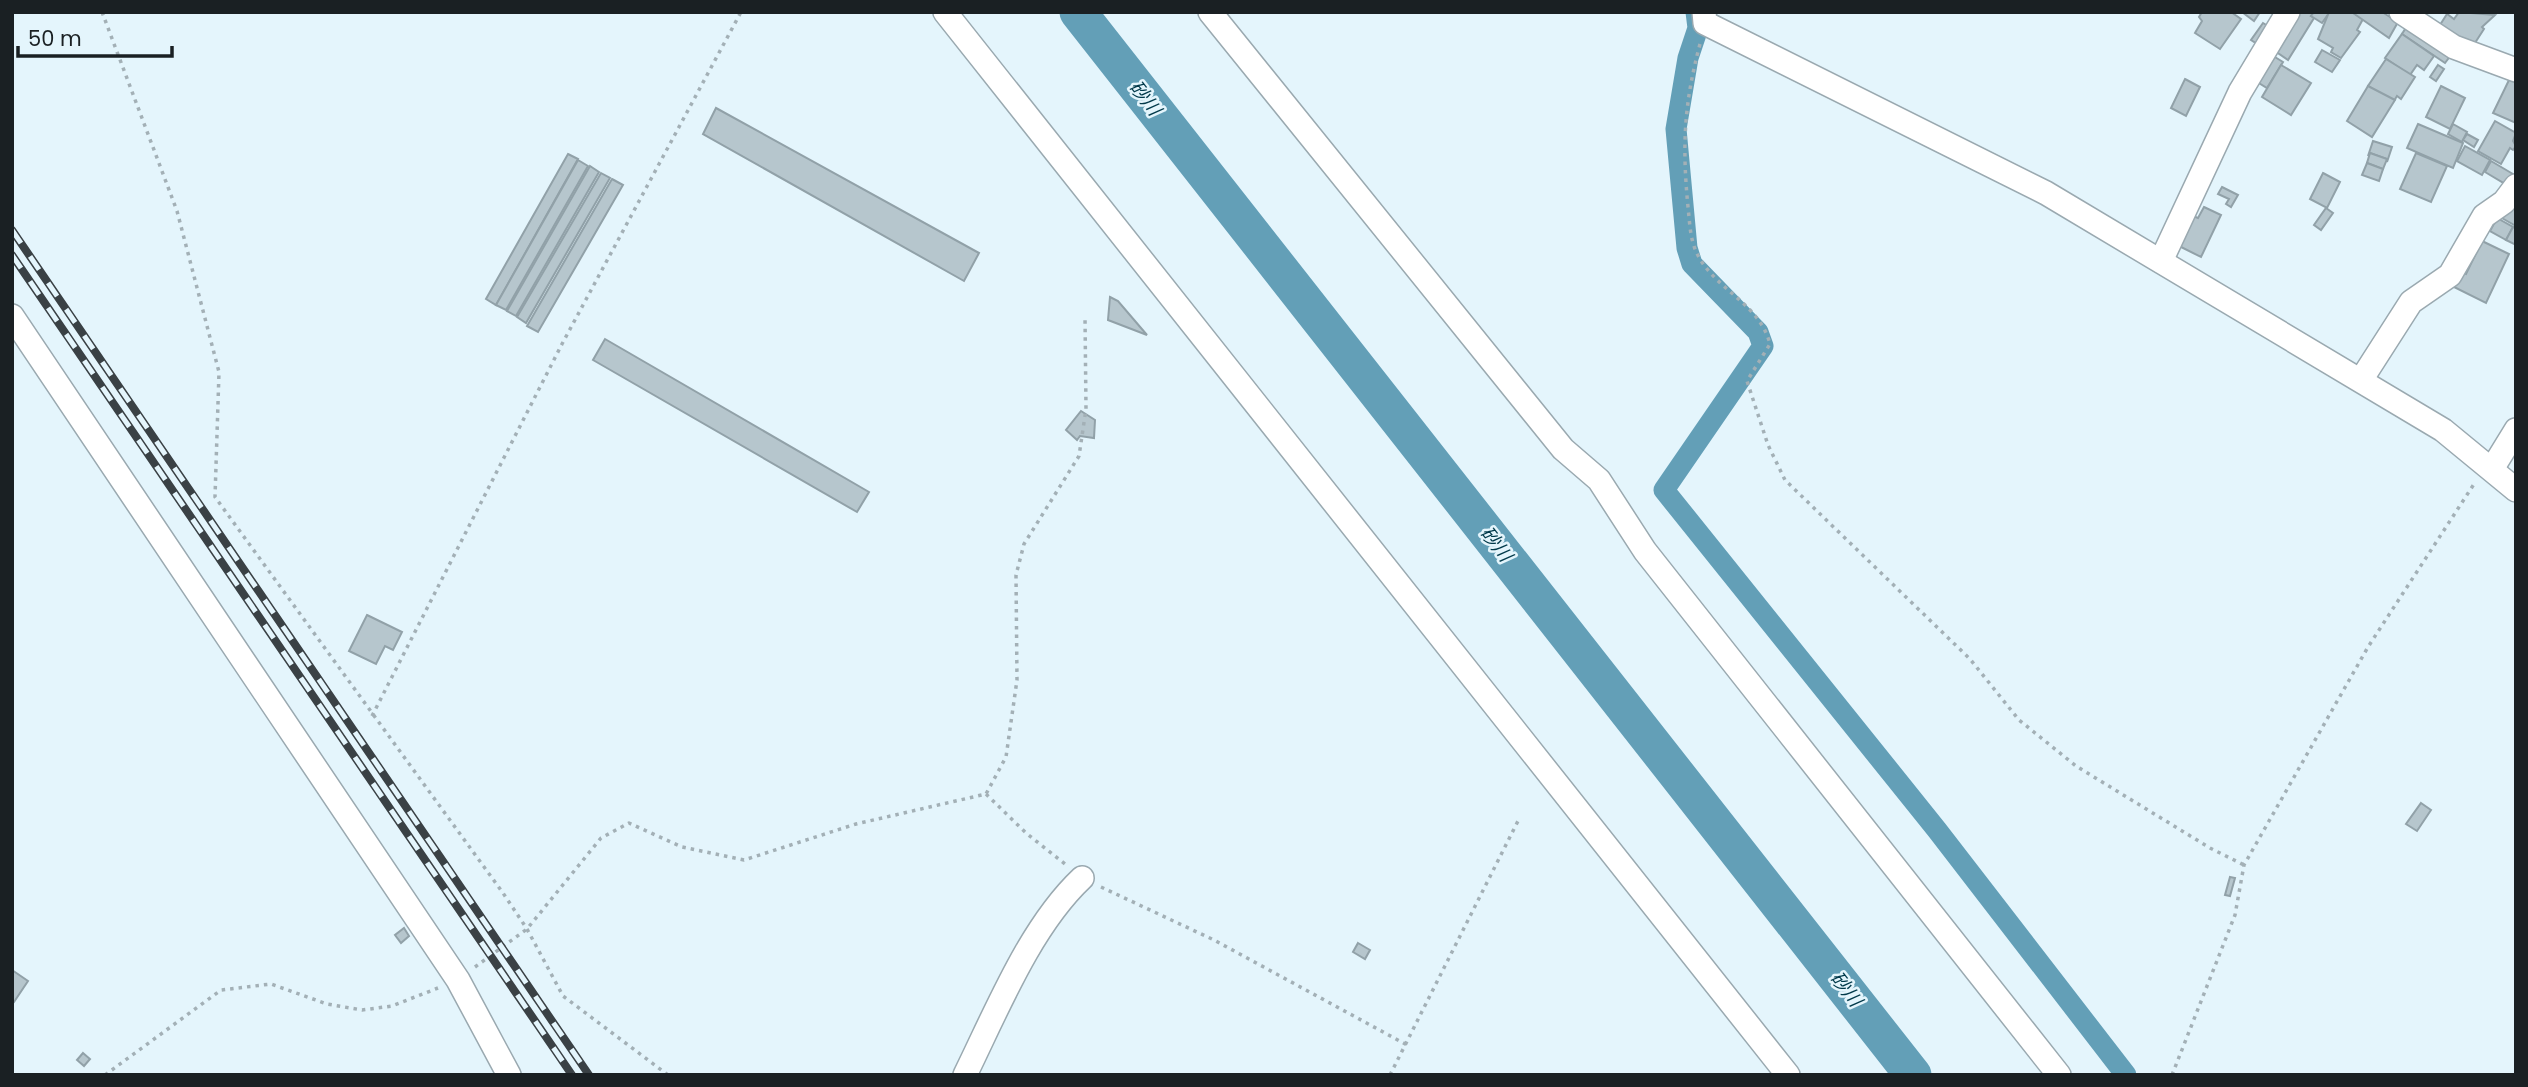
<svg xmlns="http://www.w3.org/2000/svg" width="2528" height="1087" viewBox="0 0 2528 1087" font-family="Poppins,'Noto Sans JP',sans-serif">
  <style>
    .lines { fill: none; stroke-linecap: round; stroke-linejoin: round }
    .canal { stroke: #639fb7; stroke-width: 21 }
    .river { stroke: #639fb7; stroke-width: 37 }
    .building { fill: #b6c6cd; stroke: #91a1a8; stroke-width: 2 }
    .minor-casing { stroke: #9aa9b0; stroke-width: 26 }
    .path { stroke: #a3b0b6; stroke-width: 3.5; stroke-dasharray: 3.5 5; stroke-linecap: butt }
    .minor { stroke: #fff; stroke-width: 23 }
    .rail-casing { stroke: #3a4145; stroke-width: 8 }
    .rail { stroke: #e4f5fc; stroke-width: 5; stroke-dasharray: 16; stroke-linecap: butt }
    .labels { text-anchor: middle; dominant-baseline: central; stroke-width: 5; stroke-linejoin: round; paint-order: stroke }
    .water-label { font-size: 19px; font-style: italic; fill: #00394a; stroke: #e4f5fc }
  </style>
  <rect width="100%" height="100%" fill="#e4f5fc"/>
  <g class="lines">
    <!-- canal -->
    <polyline class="canal" points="1696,12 1698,28 1688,58 1676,129 1687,248 1692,264 1758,332 1763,346 1664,490 1937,830 2126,1075"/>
    <!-- river -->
    <polyline class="river" points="1078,12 1913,1075"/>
  </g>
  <!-- building -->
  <g class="building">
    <polygon points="2202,12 2231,12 2241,19 2220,49 2195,33 2202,21 2199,17"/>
    <polygon points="2242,12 2260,12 2254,21"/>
    <polygon points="2295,12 2314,12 2311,16 2314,18 2288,60 2272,49"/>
    <polygon points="2314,12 2328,12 2329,13 2322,23 2311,16"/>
    <polygon points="2352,12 2363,19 2357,30 2360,32 2341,58 2331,52 2333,48 2318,39 2329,12"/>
    <polygon points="2382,12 2398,22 2389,38 2353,13"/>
    <polygon points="2459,12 2495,15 2482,27 2484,29 2473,46 2438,28 2447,14 2454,19"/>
    <polygon points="2263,23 2273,29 2262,47 2251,40"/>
    <polygon points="2407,26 2451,55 2445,63 2402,34"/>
    <polygon points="2402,34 2434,56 2424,70 2417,65 2410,75 2385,58"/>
    <polygon points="2322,50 2340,60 2332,72 2315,62"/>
    <polygon points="2270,54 2283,62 2267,88 2254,80"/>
    <polygon points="2386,59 2415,77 2401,99 2397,96 2394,101 2368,86"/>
    <polygon points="2281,65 2311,83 2291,115 2262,97"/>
    <polygon points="2438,65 2444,69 2436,81 2430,77"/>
    <polygon points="2510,78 2516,80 2516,123 2493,113"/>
    <polygon points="2185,79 2200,87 2186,116 2171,108"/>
    <polygon points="2368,86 2395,100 2372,137 2347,121"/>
    <polygon points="2441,86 2465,98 2450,129 2426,117"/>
    <polygon points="716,108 979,253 964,281 703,134"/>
    <polygon points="2495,121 2516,133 2513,141 2516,146 2513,150 2510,148 2501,164 2478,151"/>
    <polygon points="2418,124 2463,143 2453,168 2407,148"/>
    <polygon points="2453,124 2467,132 2462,142 2448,134"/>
    <polygon points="2467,134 2478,140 2474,147 2463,140"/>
    <polygon points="2373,141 2392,147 2387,162 2387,159 2370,153 2368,156"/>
    <polygon points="2465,146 2490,160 2482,175 2457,161"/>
    <polygon points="2370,153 2387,159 2383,169 2367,163"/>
    <polygon points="2416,153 2447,166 2431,202 2400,189"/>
    <polygon points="568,154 578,159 496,305 486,299"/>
    <polygon points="578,160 588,166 506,310 496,305"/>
    <polygon points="2491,161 2513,174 2507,185 2485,172"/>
    <polygon points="2367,163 2383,169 2379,181 2362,175"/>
    <polygon points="590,166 599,172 516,316 507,311"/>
    <polygon points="601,173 610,178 526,323 517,317"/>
    <polygon points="2323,173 2340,182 2327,208 2310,199"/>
    <polygon points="612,179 623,185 538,332 527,326"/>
    <polygon points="2222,187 2238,195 2231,207 2226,204 2229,199 2218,194"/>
    <polygon points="2516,191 2516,226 2500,217"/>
    <polygon points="2204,207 2221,215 2201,257 2179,246 2193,216 2198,218"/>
    <polygon points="2326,208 2333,213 2321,230 2314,225"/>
    <polygon points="2497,218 2513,227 2506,240 2490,231"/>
    <polygon points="2513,227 2516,229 2516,245 2506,240"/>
    <polygon points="2482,241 2509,254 2486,303 2454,287 2461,272 2466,274"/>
    <polygon points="1110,297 1118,301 1147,335 1108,320"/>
    <polygon points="605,339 869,492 857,512 593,360"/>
    <polygon points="1081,411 1095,420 1094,438 1080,436 1077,440 1066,430"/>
    <polygon points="367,615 402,632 393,650 385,646 376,664 349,651"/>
    <polygon points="2421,803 2431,810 2417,831 2406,824"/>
    <polygon points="2230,877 2235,878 2230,896 2225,895"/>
    <polygon points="404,928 409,936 401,943 395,935"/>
    <polygon points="1358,943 1370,950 1365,959 1353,952"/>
    <polygon points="12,970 28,981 14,1002 12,1001"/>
    <polygon points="83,1053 90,1059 84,1066 77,1060"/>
  </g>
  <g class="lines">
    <!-- minor casing -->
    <g class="minor-casing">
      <g id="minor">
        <polyline points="945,12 1788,1075"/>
        <polyline points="1210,12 1563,449 1599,480 1645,551 2059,1075"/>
        <polyline points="1704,12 1705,23 2046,193 2443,430 2516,490"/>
        <polyline points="2401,12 2454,47 2516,70"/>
        <polyline points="2161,261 2240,92 2288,12"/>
        <polyline points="12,316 458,980 509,1075"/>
        <polyline points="2361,380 2411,302 2450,275 2484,216 2504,202 2516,186"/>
        <polyline points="2492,469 2516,430"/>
        <path d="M 965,1075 C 997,1010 1030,927 1082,878"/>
      </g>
    </g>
    <!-- path -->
    <g class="path">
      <polyline points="102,12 177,211 219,372 215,497 503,893 527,929 563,996 668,1075"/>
      <path d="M 1700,44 C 1684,104 1682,145 1688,207 C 1690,225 1690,243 1700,259 C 1719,291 1760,305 1770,344 L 1747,381 L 1768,445 L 1785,480 L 1970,659 L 2019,720 L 2076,766 L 2210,848 L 2244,865"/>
      <polyline points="372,716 562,344 741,12"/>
      <polyline points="986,794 1026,833 1065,864"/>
      <polyline points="1101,887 1214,940 1407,1045"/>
      <polyline points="475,967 527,929 601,838 629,823 682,847 744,860 856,824 986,794 1006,757 1017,680 1016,575 1024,544 1079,456 1086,409 1085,317"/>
      <polyline points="105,1075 221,990 271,984 327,1004 362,1010 392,1006 438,988"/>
      <polyline points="1390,1075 1520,817"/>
      <polyline points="2172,1075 2235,915 2244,865 2368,647 2474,484"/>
    </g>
    <!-- minor -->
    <use href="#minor" class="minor"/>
    <!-- rail casing -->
    <g class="rail-casing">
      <g id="rail">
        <polyline points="12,230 589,1075"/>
        <polyline points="12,255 572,1075"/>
      </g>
    </g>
    <!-- rail -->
    <use href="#rail" class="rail"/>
  </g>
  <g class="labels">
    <!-- water labels -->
    <g class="water-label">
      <text transform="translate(1145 98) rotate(52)">砂川</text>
      <text transform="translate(1496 544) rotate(52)">砂川</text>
      <text transform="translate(1846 989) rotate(52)">砂川</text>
    </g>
  </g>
  <!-- border -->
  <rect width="2528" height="1087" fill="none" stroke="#1a2023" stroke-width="28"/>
  <!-- scale -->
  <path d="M18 46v10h154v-10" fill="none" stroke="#1a2023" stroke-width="3.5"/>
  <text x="28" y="46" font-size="21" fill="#1a2023" stroke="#e4f5fc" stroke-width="5" paint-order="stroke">50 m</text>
</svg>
